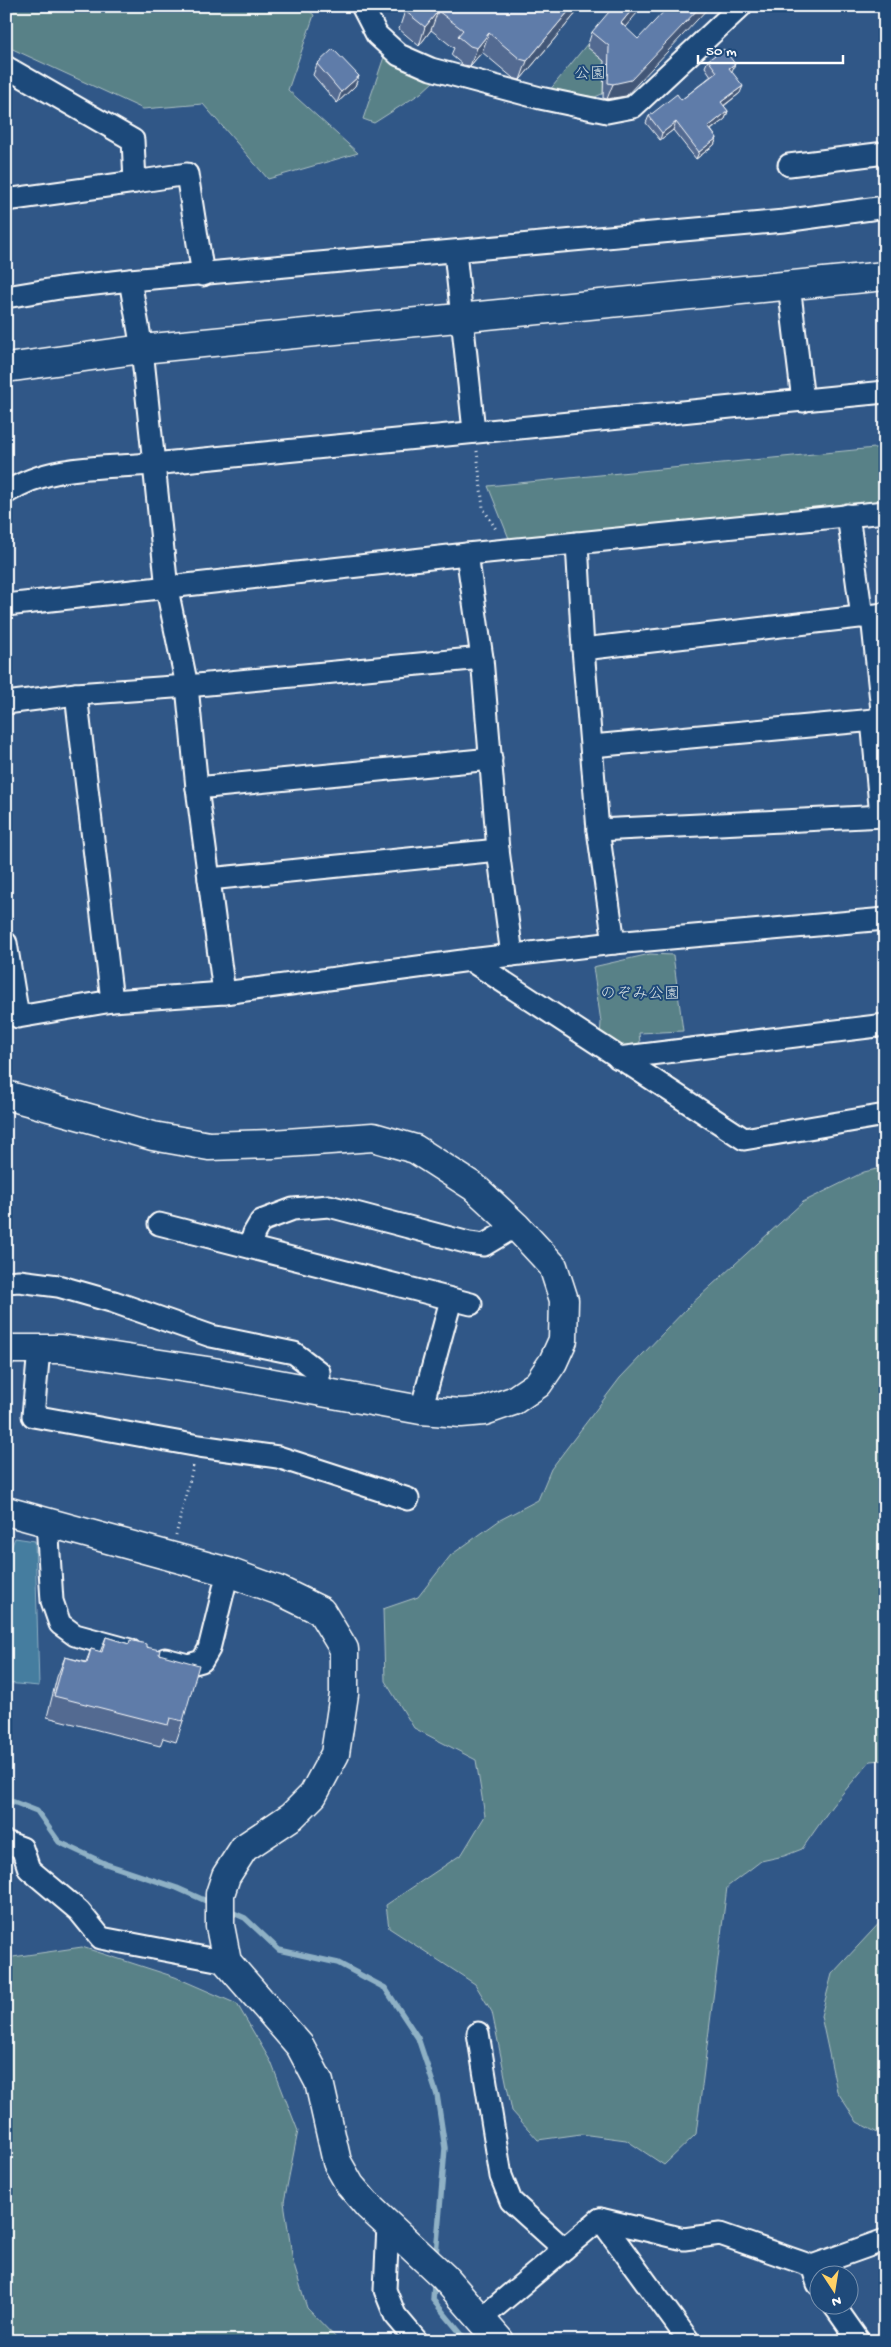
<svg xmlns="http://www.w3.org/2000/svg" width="891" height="2347" viewBox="0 0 891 2347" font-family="'Gochi Hand','Klee One',sans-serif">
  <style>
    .green { fill: #598187; stroke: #acc0c3 }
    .water { fill: #457d9f; stroke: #8fb1c5 }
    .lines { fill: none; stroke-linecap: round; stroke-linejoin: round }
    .stream { stroke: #8fb1c5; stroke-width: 5.5 }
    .street-casing { stroke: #fff; stroke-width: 25 }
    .secondary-casing { stroke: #fff; stroke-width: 31 }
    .path { stroke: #fff; stroke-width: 3; stroke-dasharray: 1 4; stroke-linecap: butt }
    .street { stroke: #1f4a7a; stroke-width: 21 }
    .secondary { stroke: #1f4a7a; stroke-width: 28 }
    .wall { fill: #526a91; stroke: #fff }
    .shaded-wall { fill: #425676; stroke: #fff }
    .building { fill: #5f7ba9; stroke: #fff }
    .labels { text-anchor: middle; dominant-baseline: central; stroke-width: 4; stroke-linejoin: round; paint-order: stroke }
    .park-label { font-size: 16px; fill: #d6e0e1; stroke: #1f4a7a }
  </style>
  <rect width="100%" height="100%" fill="#305787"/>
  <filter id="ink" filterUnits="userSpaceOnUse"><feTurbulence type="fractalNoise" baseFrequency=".02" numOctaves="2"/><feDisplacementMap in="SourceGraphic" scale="10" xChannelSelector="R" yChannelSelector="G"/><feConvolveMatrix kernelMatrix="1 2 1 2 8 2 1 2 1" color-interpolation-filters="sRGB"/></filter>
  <g filter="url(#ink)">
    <!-- green -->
    <g class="green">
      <polygon points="6,6 303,6 314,15 288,90 358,153 268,179 203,104 143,109 6,46"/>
      <polygon points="592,38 615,56 609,91 595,97 549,91"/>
      <polygon points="387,48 434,81 421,93 374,123 363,119"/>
      <polygon points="885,447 885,505 510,541 488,486"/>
      <polygon points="650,954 673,955 683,1031 639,1033 640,1043 623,1048 600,1039 601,1022 593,967"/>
      <polygon points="885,1167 885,1760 870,1761 832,1806 802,1849 784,1856 761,1861 727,1887 696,2134 664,2165 626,2140 581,2134 538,2140 512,2111 492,2012 475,1984 389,1928 386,1905 462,1854 485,1816 476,1760 414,1728 385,1681 383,1609 418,1597 451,1555 500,1520 538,1500 551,1469 620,1378 688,1307 803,1202 864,1172"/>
      <polygon points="885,1917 885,2137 857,2122 837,2091 821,2016 832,1974"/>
      <polygon points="82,1947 175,1977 237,2004 271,2062 298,2131 284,2202 293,2262 307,2308 339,2341 6,2341 6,1958"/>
    </g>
    <!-- water -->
    <polygon class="water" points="15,1538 35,1541 39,1686 6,1683 6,1560"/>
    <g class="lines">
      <!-- stream -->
      <g class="stream">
        <polyline points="6,1799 37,1811 59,1842 106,1864 177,1888 213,1904"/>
        <polyline points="229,1911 245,1918 279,1950 338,1963 385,1988 418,2038 437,2095 445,2148 436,2255"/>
        <polyline points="434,2285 433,2300 467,2341"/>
      </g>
      <!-- street casing -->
      <g class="street-casing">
        <g id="street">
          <polyline points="362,6 377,35 399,55 431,69 540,98 607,112 633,107 741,6"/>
          <polyline points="6,67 133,140 135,182 187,174 203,275"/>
          <polyline points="789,165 885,153"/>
          <polyline points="6,200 135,182"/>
          <polyline points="455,252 474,431"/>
          <polyline points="130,280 142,349 167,589 187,686 197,788 224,993"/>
          <polyline points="789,285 803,401"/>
          <polyline points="6,297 60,288 130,280 784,221 885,207"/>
          <path d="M 6,493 C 49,464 104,468 153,464 L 885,392"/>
          <polyline points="848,515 862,617"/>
          <polyline points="577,543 583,649 598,830 614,943"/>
          <polyline points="467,554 482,658 498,850 512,955"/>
          <polyline points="6,605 467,554 885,512"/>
          <polyline points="872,616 883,720"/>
          <polyline points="583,649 885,614"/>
          <polyline points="76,694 112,1001"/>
          <polyline points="6,703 76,694 187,686 482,658"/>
          <polyline points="872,720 881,816"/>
          <polyline points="592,746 885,719"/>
          <polyline points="197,788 491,759"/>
          <polyline points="598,830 885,816"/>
          <polyline points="209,879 498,850"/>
          <polyline points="6,943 18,1017 112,1001 224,993 470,960 614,943 885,919"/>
          <polyline points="470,960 744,1139 885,1115"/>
          <polyline points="618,1058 885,1025"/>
          <polyline points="159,1224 471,1304"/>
          <polyline points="250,1247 254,1233 261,1221 293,1209 329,1206 469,1243 484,1245 516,1226"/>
          <polyline points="6,1282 19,1281 58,1286 114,1302 211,1336 294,1353 319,1372 319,1392"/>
          <polyline points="39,1349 33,1416 199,1446 278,1457 408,1499"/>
          <polyline points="421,1410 451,1300"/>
          <polyline points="47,1522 52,1601 60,1624 75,1635 130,1650"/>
          <polyline points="165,1659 188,1665 202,1661 209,1649 228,1572"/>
          <polyline points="6,1842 22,1848 29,1869 79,1911 101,1938 227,1962"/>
          <polyline points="478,2033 501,2176 511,2201 564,2249"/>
          <polyline points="600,2219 684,2239 720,2234 812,2266"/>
          <polyline points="388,2225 385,2290 395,2315 417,2341"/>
          <polyline points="818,2284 812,2266 885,2240"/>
          <polyline points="833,2304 859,2341"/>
          <polyline points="482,2318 600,2219 689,2341"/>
        </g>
      </g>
      <!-- secondary casing -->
      <g class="secondary-casing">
        <g id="secondary">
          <polyline points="6,368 142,349 885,276"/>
          <polyline points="6,1095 153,1136 209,1146 272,1144 373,1137 415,1149 474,1187 516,1226 553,1266 564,1300 563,1340 553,1362 538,1384 513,1401 484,1411 461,1413 421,1410 207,1371 61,1349 6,1349"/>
          <polyline points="6,1511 228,1572 280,1591 321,1611 344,1649 344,1694 335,1754 313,1795 292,1816 244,1848 226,1876 220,1894 220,1926 227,1962 300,2046 319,2082 337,2162 350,2185 368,2206 444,2277 500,2341"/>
        </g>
      </g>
      <!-- path -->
      <g class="path">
        <polyline points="477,451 483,508 497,531"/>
        <polyline points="176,1535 194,1463"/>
      </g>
      <!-- street -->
      <use href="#street" class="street"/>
      <!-- secondary -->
      <use href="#secondary" class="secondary"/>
    </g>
    <!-- wall -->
    <g class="wall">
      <polygon points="409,6 582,6 520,80 513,78 482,52 470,66 463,65 451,55 454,48 431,30 419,46 399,29 405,11"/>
      <polygon points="625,27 626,96 607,99 603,98 604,61 587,47 592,32"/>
      <polygon points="708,60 732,71 740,93 724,106 728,111 725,119 711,130 717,138 714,145 696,159 673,130 660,140 646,123 649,116 681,100 711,76 705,67"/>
      <polygon points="317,64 359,76 355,86 337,103 313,75"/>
      <polygon points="106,1637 129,1644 146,1647 159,1654 183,1721 176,1742 163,1738 160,1746 47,1717 57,1677 65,1657 86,1662 91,1649 100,1652"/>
    </g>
    <!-- shaded-wall -->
    <g class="shaded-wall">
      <polygon points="573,6 582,6 520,80 527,61"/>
      <polygon points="635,6 643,6 615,39 621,23"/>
      <polygon points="701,6 710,6 626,96 607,99 613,84"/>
      <polygon points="438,11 431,30 419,46 425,27"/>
      <polygon points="489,33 482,52 470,66 477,48"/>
      <polygon points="735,64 732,71 726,75 729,68"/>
      <polygon points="359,76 355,86 337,103 341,92"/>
      <polygon points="743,86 740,93 718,110 721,102"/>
      <polygon points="728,111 725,119 705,134 708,127"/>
      <polygon points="676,122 673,130 660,140 662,133"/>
      <polygon points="717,138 714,145 696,159 699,152"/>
    </g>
    <!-- building -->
    <g class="building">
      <polygon points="409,6 573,6 527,61 520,59 489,33 477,48 470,46 458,36 463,30 438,11 425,27 405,11"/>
      <polygon points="614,6 635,6 621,23 638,39 669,6 701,6 631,80 613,84 608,83 609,46 592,32"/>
      <polygon points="333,49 359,76 341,92 317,64"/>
      <polygon points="724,49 735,64 729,68 743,86 721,102 728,111 708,127 717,138 699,152 676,122 662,133 649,116 677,94 681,100 717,72 708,60"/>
      <polygon points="106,1637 129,1644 130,1640 146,1644 146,1647 160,1650 159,1654 199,1665 183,1721 170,1718 168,1725 54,1696 65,1657 87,1663 91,1649 102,1652"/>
    </g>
  </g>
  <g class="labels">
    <!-- park labels -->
    <g class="park-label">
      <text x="590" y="75">公園</text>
      <text x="640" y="995">のぞみ公園</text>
    </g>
  </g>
  <!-- margin -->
  <rect width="891" height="2347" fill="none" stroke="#1f4a7a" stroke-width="25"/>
  <rect x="12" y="12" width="866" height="2322" fill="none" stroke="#fff" stroke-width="2" filter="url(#ink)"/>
  <!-- north arrow -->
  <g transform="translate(834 2290) rotate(168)"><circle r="24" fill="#1f4a7a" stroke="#7992af"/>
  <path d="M0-4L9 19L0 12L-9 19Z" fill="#ffd166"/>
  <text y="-8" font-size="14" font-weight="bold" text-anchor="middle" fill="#ffffff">N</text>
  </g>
  <!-- scale -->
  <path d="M698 55v8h145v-8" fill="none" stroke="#ffffff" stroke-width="2.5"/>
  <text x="706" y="55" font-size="15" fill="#ffffff" stroke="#1f4a7a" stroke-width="4" paint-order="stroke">50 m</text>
</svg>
